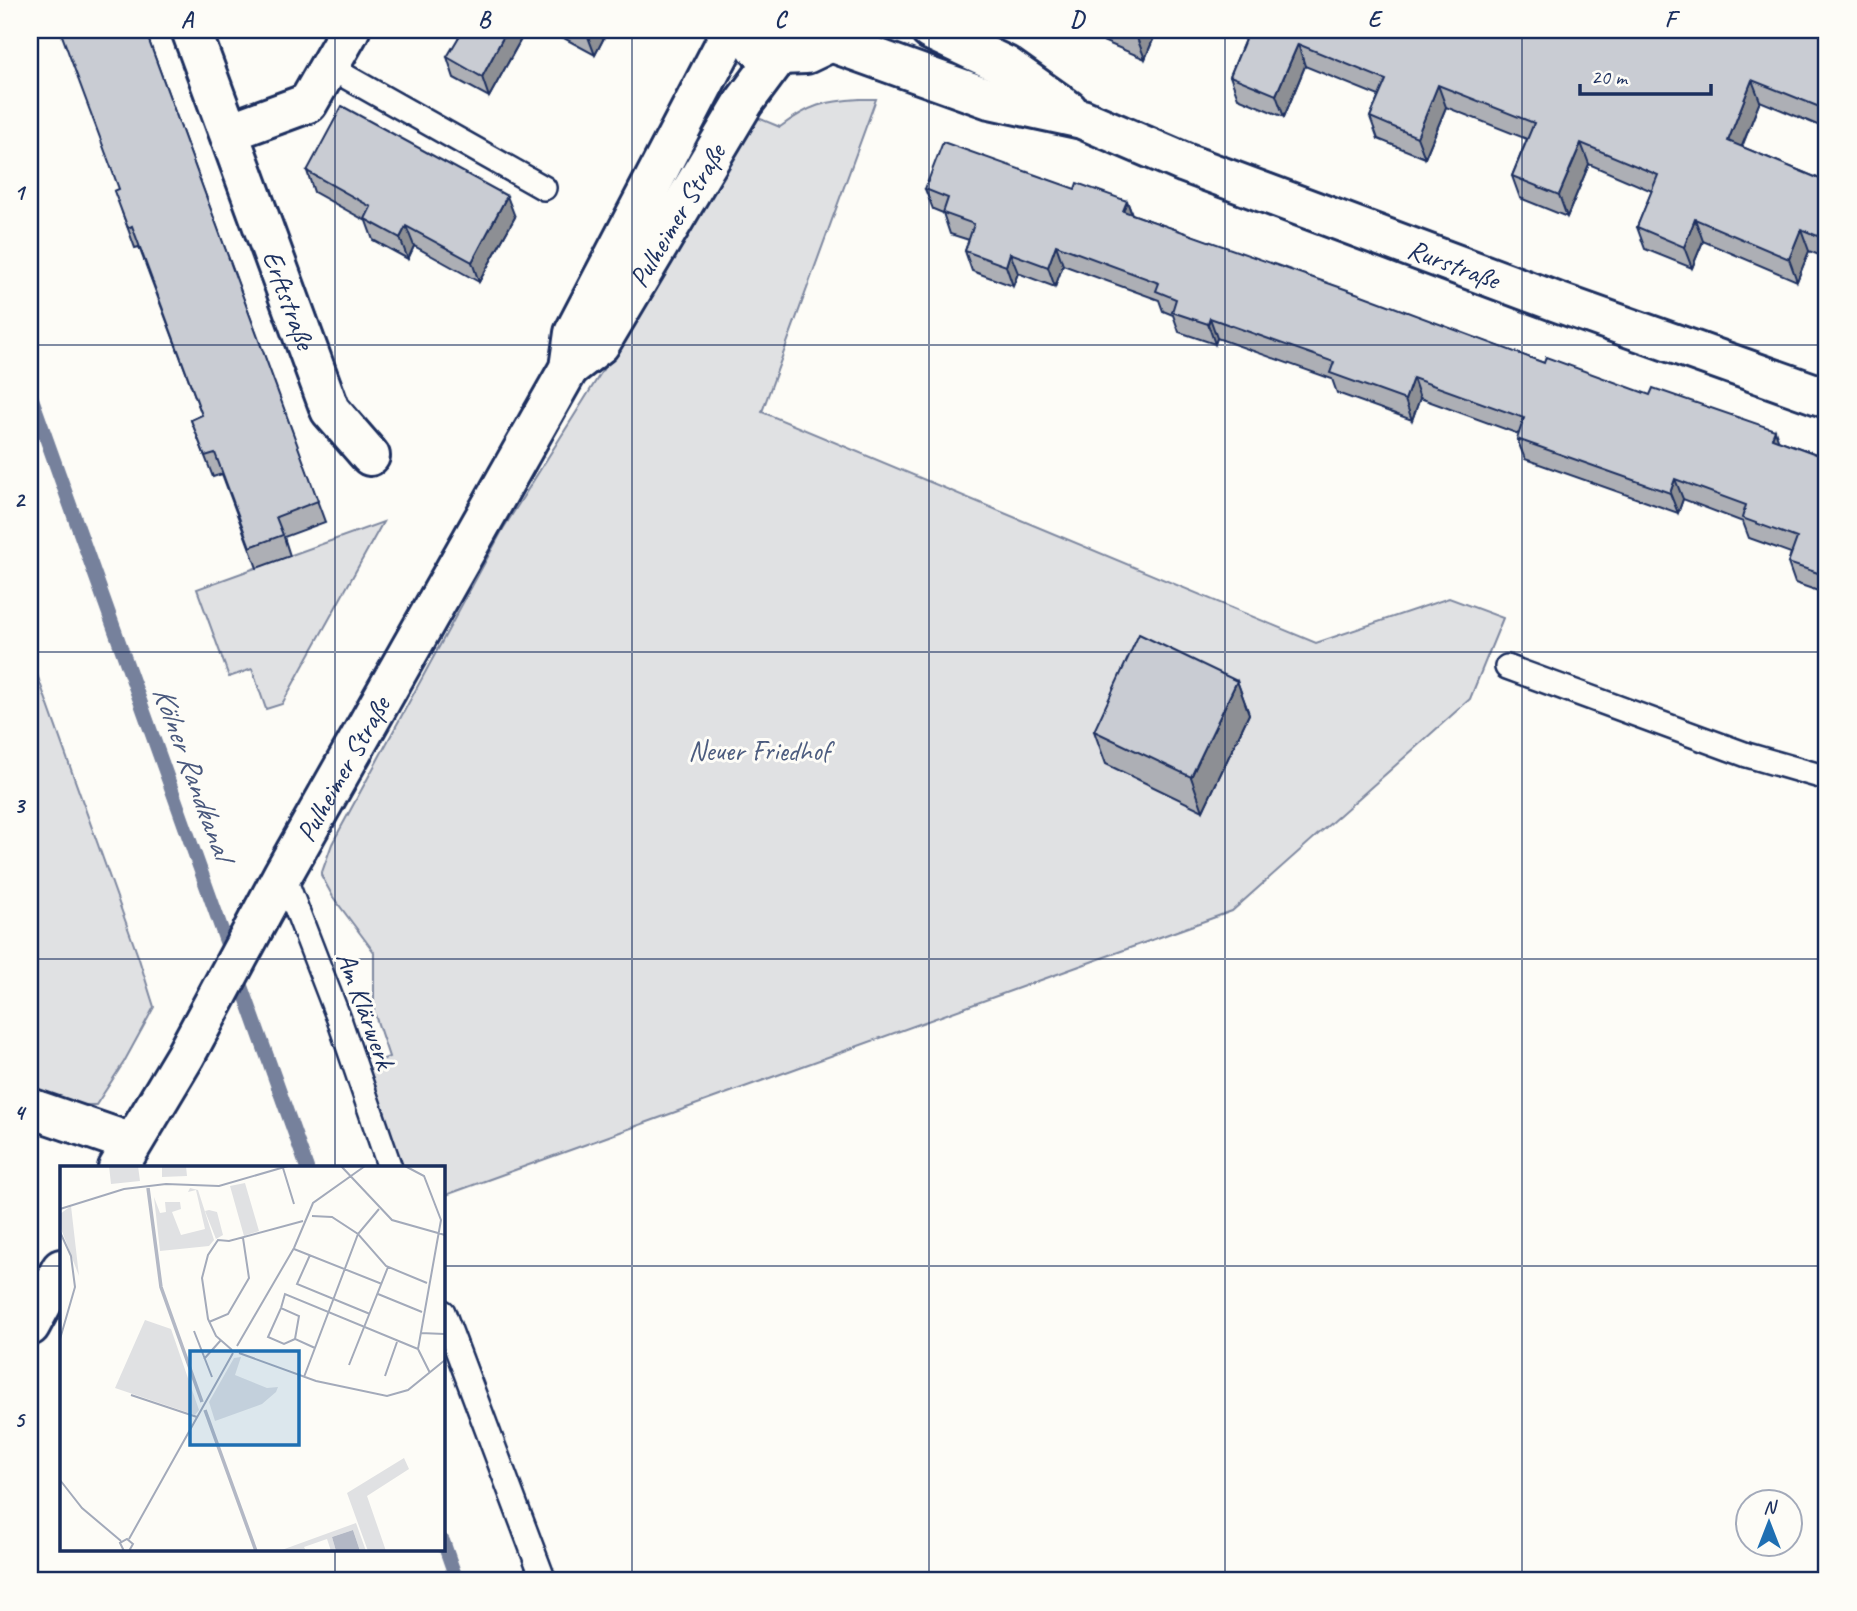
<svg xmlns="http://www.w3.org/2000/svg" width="1857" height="1611" viewBox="0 0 1857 1611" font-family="Caveat,sans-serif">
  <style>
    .green { fill: #e0e1e3; stroke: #7e88a0; stroke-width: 2 }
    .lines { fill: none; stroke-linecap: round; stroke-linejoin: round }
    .stream { stroke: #76819c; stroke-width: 14 }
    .lane-casing { stroke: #1b2f5e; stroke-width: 28 }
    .street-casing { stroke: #1b2f5e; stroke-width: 44 }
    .secondary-casing { stroke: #1b2f5e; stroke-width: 44 }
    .lane { stroke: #fdfcf7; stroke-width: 23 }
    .street { stroke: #fdfcf7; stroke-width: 38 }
    .secondary { stroke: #fdfcf7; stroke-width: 38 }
    .wall { fill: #adafb5; stroke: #1b2f5e; stroke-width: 2 }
    .shaded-wall { fill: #8d8f94; stroke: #1b2f5e; stroke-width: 2 }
    .building { fill: #c9ccd3; stroke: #1b2f5e; stroke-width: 2 }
    .grid { fill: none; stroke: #1b2f5e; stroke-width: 2; stroke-opacity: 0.55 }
    .labels { text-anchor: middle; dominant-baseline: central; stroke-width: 6; stroke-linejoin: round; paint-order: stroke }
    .street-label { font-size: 28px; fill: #1b2f5e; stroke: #fdfcf7 }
    .park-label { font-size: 28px; fill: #4c5c7f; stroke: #fdfcf7 }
    .water-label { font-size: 30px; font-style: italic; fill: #49587d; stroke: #fdfcf7 }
    .inset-river { fill: none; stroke: #b3b8c5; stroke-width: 3.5 }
    .inset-road { fill: none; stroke: #a3aaba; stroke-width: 2 }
    .view { fill: #1f6fb2; fill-opacity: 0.15; stroke: #1f6fb2; stroke-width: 3.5 }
    .inset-edge { fill: none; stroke: #1b2f5e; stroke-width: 3.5 }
    .neatline { fill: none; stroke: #1b2f5e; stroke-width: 2.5 }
    .grid-label { font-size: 23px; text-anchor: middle; font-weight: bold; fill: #1b2f5e }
  </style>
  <rect width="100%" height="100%" fill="#fdfcf7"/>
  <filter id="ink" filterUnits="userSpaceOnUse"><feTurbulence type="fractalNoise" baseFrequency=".0143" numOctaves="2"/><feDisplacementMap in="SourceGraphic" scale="14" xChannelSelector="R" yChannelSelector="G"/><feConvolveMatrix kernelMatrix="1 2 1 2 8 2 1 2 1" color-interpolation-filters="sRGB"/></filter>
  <g filter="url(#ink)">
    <!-- green -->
    <g class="green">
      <path d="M 860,99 L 876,99 L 762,412 L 1316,643 L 1449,598 L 1503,618 L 1470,699 L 1232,911 L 443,1196 L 443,1168 L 403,1168 L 368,1065 L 389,1057 L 374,1012 L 374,952 L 333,897 L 321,875 L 332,844 L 503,529 L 614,352 L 751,115 L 780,127 C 810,105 824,101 860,99 Z"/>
      <polygon points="383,522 282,704 266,709 252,669 229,677 197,589"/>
      <polygon points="30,655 139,959 154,1007 124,1062 96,1105 78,1105 30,1089"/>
    </g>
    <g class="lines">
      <!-- stream -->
      <g class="stream">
        <polyline points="30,393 307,1168"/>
        <polyline points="443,1541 457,1581"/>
      </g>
      <!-- lane casing -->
      <g class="lane-casing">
        <g id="lane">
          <polyline points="329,67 544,188"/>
          <polyline points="1507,667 1747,755 1827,778"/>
          <polyline points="283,874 339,1019 390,1168"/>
          <polyline points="443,1312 544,1581"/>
        </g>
      </g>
      <!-- street casing -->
      <g class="street-casing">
        <g id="street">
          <path id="s1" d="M 191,30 L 330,410 L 370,456"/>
          <polyline points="930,30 1006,66 1068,110"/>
          <path id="s2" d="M 831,42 L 990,99 L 1082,119 L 1185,163 L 1557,302 L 1827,398"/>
          <polyline points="229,132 308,103 350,30"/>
          <polyline points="30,1108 132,1143"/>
        </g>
      </g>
      <!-- secondary casing -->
      <g class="secondary-casing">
        <g id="secondary">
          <polyline points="757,48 779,55 806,54 831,42 843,30"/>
          <path id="s3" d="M 569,368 L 600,344 L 744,102 L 779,55"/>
          <path id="s4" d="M 118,1168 L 185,1056 L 283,874 L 569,368 L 574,333 L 732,30"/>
          <polyline points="30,1326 61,1269"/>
        </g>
      </g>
      <!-- lane -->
      <use href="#lane" class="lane"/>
      <!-- street -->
      <use href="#street" class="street"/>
      <!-- secondary -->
      <use href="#secondary" class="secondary"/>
    </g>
    <!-- wall -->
    <g class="wall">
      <polygon points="145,30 325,522 284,537 290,556 257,568 222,474 213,477 191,420 202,415 139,247 135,248 122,212 119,189"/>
      <polygon points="526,30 489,97 454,78 447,57"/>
      <polygon points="549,30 608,30 595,55"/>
      <polygon points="1095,30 1157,30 1145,59 1098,39"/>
      <polygon points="1249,30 1827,30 1827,129 1760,101 1742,147 1827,182 1827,258 1809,251 1797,281 1703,241 1692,268 1645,249 1637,227 1652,191 1589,164 1567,217 1520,198 1512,176 1527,139 1446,107 1425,158 1378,139 1370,117 1379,96 1305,66 1284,117 1238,98 1230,76"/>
      <polygon points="307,171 515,217 479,282 414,246 408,259 373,240 366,221 314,192"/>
      <polygon points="925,189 1075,189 1127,201 1132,214 1544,363 1778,440 1827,458 1827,594 1795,583 1788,563 1791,553 1749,538 1743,522 1683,499 1678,513 1525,459 1517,439 1519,434 1420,398 1412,420 1337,393 1332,379 1217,338 1215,344 1179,332 1173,315 1163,311 1159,300 1063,265 1055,287 1018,273 1013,286 972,271 965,251 969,240 950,234 943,213 933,209"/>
      <polygon points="1237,681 1249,714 1203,811 1106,764 1094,731"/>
    </g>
    <!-- shaded-wall -->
    <g class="shaded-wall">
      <polygon points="507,30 526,30 489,97 482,77"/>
      <polygon points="589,30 608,30 595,55 587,34"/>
      <polygon points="1140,30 1157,30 1145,59 1137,38"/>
      <polygon points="1298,44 1305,66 1284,117 1276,95"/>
      <polygon points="1752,80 1760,101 1735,163 1728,141"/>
      <polygon points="1438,85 1446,107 1425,158 1417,137"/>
      <polygon points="1581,143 1589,164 1567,217 1559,195"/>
      <polygon points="507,196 515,217 479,282 472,262"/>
      <polygon points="1127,201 1134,221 1123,211"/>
      <polygon points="1695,219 1703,241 1692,268 1684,247"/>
      <polygon points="406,226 414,246 408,259 400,238"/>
      <polygon points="1801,229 1809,251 1797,281 1789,259"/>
      <polygon points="1056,245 1063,265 1055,287 1048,267"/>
      <polygon points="1010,253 1018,273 1013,286 1006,266"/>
      <polygon points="1210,318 1217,338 1215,344 1208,324"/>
      <polygon points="1413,378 1420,398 1412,420 1405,400"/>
      <polygon points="1775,430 1782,451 1772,438"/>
      <polygon points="1675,479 1683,499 1678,513 1670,493"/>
      <polygon points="1237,681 1249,714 1203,811 1191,777"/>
    </g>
    <!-- building -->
    <g class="building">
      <polygon points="60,30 145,30 318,501 276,517 283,535 250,547 215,453 205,456 191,420 202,415 132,226 128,228 114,191 119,189"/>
      <polygon points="463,30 507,30 482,77 447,57"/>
      <polygon points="580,30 589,30 587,34"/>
      <polygon points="1119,30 1140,30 1137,38"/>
      <polygon points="1249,30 1827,30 1827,110 1752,80 1728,141 1827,182 1827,240 1801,229 1789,259 1695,219 1684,247 1637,227 1658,175 1581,143 1559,195 1512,176 1534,123 1438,85 1417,137 1370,117 1386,80 1298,44 1276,95 1230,76"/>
      <polygon points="342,106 507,196 472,262 406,226 400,238 365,219 371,207 307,171"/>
      <polygon points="943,142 1075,189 1077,183 1127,201 1123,211 1359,294 1544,363 1546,357 1650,395 1653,388 1775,430 1772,438 1827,458 1827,576 1788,563 1797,538 1742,518 1746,505 1675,479 1670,493 1517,439 1524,418 1413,378 1405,400 1330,373 1334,362 1210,318 1208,324 1172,312 1176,299 1156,291 1159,283 1056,245 1048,267 1010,253 1006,266 965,251 974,224 943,213 948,198 925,189"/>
      <polygon points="1139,634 1237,681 1191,777 1094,731"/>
    </g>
  </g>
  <!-- grid -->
  <path class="grid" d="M 335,30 L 335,1168M 632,30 L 632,1581M 929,30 L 929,1581M 1225,30 L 1225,1581M 1522,30 L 1522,1581M 30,345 L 1827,345M 30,652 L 1827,652M 30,959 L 1827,959M 30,1266 L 61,1266M 443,1266 L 1827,1266M 335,1550 L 335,1581"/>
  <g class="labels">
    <!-- street labels -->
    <g class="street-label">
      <text stroke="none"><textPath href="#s3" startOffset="189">Pulheimer Straße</textPath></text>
      <text stroke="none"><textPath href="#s2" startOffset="662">Rurstraße</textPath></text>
      <text stroke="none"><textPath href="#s1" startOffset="287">Erftstraße</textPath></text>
      <text stroke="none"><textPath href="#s4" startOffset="458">Pulheimer Straße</textPath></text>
      <text transform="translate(366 1010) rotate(70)">Am Klärwerk</text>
    </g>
    <!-- park labels -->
    <g class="park-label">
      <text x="759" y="750">Neuer Friedhof</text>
    </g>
    <!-- water labels -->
    <g class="water-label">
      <text transform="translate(193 772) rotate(70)">Kölner Randkanal</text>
    </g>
  </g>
  <!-- overview -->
  <g transform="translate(60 1166)">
    <rect width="385" height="385" fill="#fdfcf7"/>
    <path d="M 49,0 L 78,0 L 80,15 L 51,18 ZM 102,0 L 126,0 L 127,10 L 102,11 ZM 185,17 L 199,65 L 184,70 L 170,20 ZM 130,22 L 138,24 L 154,74 L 149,80 L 100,85 L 94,31 L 100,47 L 106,46 L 105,36 L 120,36 L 121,43 L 112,46 L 121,69 L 145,63 L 136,24 L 128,26 ZM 11,40 L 19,110 L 0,60 L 0,48 ZM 149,44 L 157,46 L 163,69 L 156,73 L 145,45 ZM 85,154 L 111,163 L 139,244 L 135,249 L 55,222 ZM 181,191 L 175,209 L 207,222 L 218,221 L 216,226 L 202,238 L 155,255 L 149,236 L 174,192 ZM 344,292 L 349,303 L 307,330 L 326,385 L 308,385 L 287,327 ZM 296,357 L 306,385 L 300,385 L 293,364 L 272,371 L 276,385 L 271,385 L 267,373 L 244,381 L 246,385 L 219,385 Z" fill="#e0e1e3"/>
    <path d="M 293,364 L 300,385 L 276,385 L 272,371 Z" fill="#b3b8c5"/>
    <path class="inset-river" d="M 88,22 L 101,121 L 142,236M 145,244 L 196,385"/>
    <path class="inset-road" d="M 281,0 L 332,54 L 385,69M 345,0 L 364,10 L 381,54 L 358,183 L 370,207M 223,2 L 234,38M 0,43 L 64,23 L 106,18 L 159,20 L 228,0M 252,50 L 272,51 L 298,68 L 326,100 L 367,117M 0,66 L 11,90 L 15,121 L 0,173M 234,83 L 322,118M 250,89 L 237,118 L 310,148M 318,128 L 362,146M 221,142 L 225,128 L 358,183M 149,156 L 168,148 L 189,112 L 183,72M 134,165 L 152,211M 360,167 L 385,168M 235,173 L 224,178 L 208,171 L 221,142 L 239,150 L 235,173 L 255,182M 177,180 L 234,82 L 253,37 L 305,0M 172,184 L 156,170 L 148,153 L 142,112 L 148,89 L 158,74 L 169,75 L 243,55M 179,187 L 256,215 L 327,230 L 348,224 L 385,194M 144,193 L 161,174M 289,199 L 328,101M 325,210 L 337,176M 244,211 L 298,68 L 319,43M 71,229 L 137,251M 0,314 L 22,342 L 61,375M 69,373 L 173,187M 64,385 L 60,377 L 67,373 L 73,378 L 69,385"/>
    <path class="view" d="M 130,185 L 239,185 L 239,279 L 130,279 Z"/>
    <rect width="385" height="385" class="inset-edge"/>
  </g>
  <!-- margin -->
  <rect width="1857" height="1611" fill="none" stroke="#fdfcf7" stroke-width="77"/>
  <!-- north arrow -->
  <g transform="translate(1769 1523)"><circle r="33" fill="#fdfcf7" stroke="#a3aaba" stroke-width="2"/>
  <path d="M0-5L12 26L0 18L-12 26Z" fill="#1f6fb2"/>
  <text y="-10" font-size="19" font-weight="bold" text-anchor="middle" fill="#1b2f5e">N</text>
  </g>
  <!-- scale -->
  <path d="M1580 84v10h131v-10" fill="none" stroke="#1b2f5e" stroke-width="3.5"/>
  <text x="1591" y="84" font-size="21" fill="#1b2f5e" stroke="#fdfcf7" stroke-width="5" paint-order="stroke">20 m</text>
  <rect x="38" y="38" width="1780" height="1534" class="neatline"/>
  <g class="grid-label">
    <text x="187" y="27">A</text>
    <text x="484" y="27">B</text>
    <text x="780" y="27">C</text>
    <text x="1077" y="27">D</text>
    <text x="1374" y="27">E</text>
    <text x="1670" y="27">F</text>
    <text x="19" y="200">1</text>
    <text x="19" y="507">2</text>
    <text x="19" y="813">3</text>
    <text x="19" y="1120">4</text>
    <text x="19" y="1427">5</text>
  </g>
</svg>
